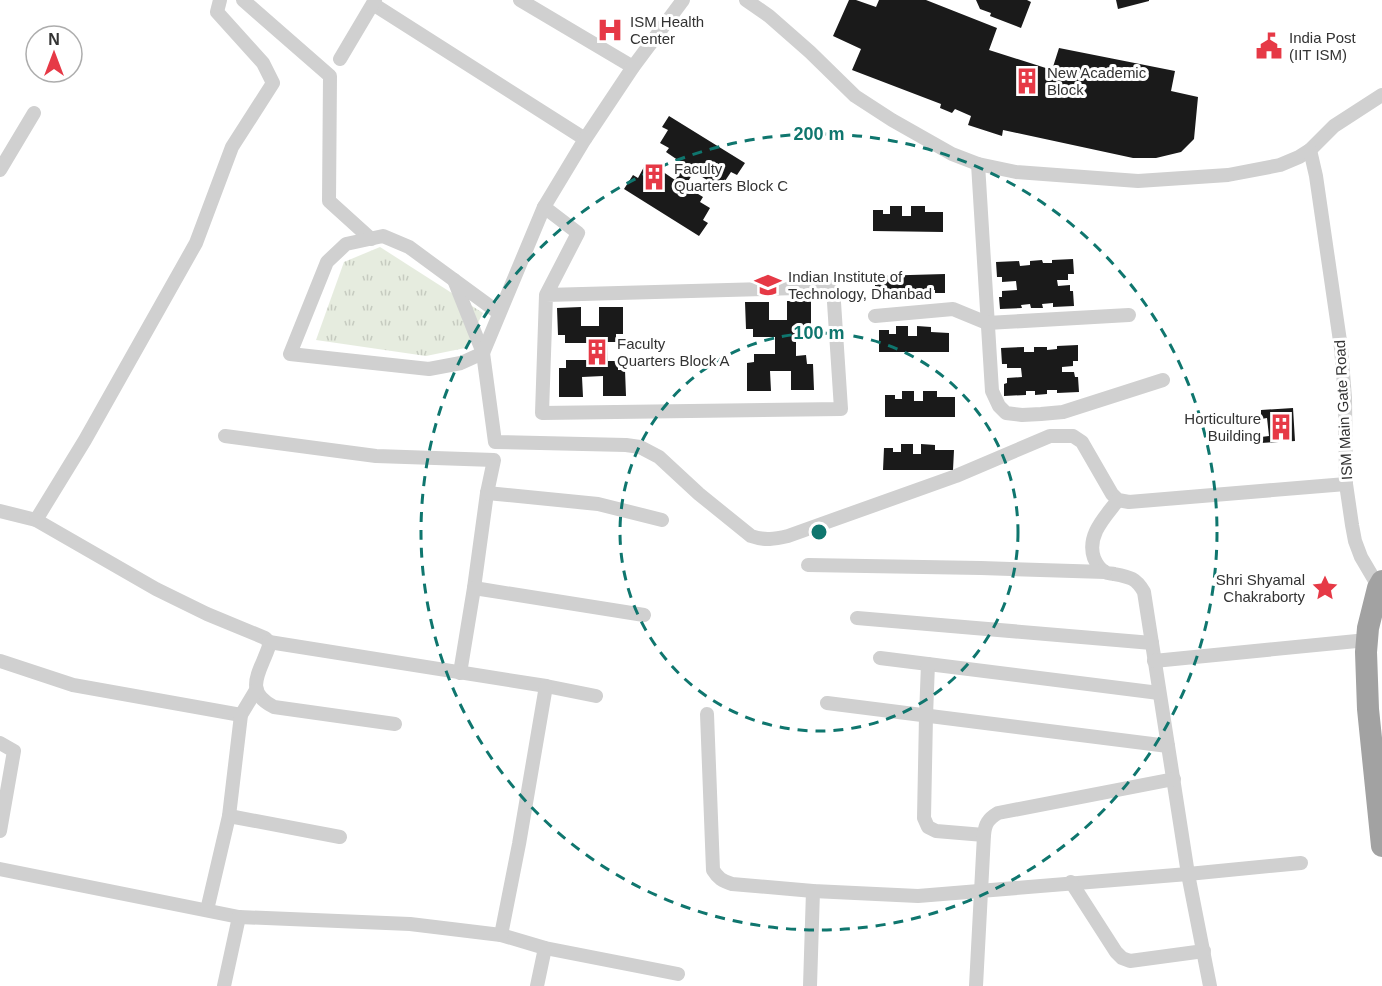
<svg xmlns="http://www.w3.org/2000/svg" width="1382" height="986" viewBox="0 0 1382 986" font-family="Helvetica,sans-serif">
  <style>
    .park { fill: url(#park-tufts) }
    .building { fill: #1a1a1a }
    .lines { fill: none; stroke-linecap: round; stroke-linejoin: round }
    .minor { stroke: #d0d0d0; stroke-width: 14 }
    .trunk { stroke: #a2a2a2; stroke-width: 22 }
    .ring { fill: none; stroke: #0f766e; stroke-width: 3; stroke-dasharray: 10 8 }
    .labels { text-anchor: middle; dominant-baseline: central; stroke-width: 6; stroke-linejoin: round; paint-order: stroke }
    .poi-label { font-size: 15px; fill: #333; stroke: #fff; text-anchor: start }
    .street-label { font-size: 15px; fill: #333; stroke: #fff }
    .centre { fill: #0f766e; stroke: #fff; stroke-width: 3 }
    .ring-label { font-size: 18px; text-anchor: middle; font-weight: bold; fill: #0f766e; stroke: #fff; stroke-width: 6; stroke-linejoin: round; paint-order: stroke }
  </style>
  <defs>
    <pattern id="park-tufts" width="24" height="20" patternUnits="userSpaceOnUse" patternTransform="scale(1.5)"><rect width="24" height="20" fill="#e6ecdf"/><path d="M3 7l-1-3M5 7V3M7 7l1-3M15 17l-1-3M17 17v-4M19 17l1-3" fill="none" stroke="#c6cbc0"/></pattern>
  </defs>
  <rect width="100%" height="100%" fill="#fff"/>
  <!-- park -->
  <polygon class="park" points="380,247 483,313 465,348 426,356 316,340 344,262"/>
  <!-- building -->
  <g class="building">
    <polygon points="849,0 856,0 876,7 879,0 926,0 997,28 989,50 1052,70 1059,48 1175,71 1171,91 1198,97 1194,139 1181,152 1156,158 1133,158 1003,130 1002,136 968,125 971,116 955,109 952,113 940,108 941,104 852,70 861,49 833,36"/>
    <polygon points="976,0 1027,0 1031,2 1021,28 990,16 991,13 980,9"/>
    <polygon points="1116,0 1149,0 1149,1 1118,9"/>
    <polygon points="669,116 745,163 737,175 731,172 723,184 715,179 712,183 694,172 685,186 703,197 700,202 710,208 703,220 708,223 699,236 624,189 633,175 638,178 645,165 654,171 656,167 675,180 685,165 666,152 669,148 660,143 668,130 662,127"/>
    <polygon points="890,206 902,206 902,216 911,216 911,206 925,206 925,212 943,212 943,232 873,231 873,210 883,210 883,214 890,214"/>
    <polygon points="1073,259 1074,274 1068,274 1068,280 1057,280 1058,286 1070,285 1070,291 1073,291 1074,306 1053,307 1053,303 1042,304 1043,308 1031,308 1030,304 1021,305 1022,308 1000,309 999,297 1002,297 1002,291 1017,290 1016,281 1002,282 1002,277 997,277 996,262 1019,261 1020,266 1030,265 1030,261 1042,260 1043,263 1052,263 1052,260"/>
    <polygon points="945,274 945,293 935,293 935,290 928,290 928,298 916,298 916,289 907,289 907,299 893,299 893,293 875,294 875,276"/>
    <polygon points="787,301 811,301 811,328 804,328 804,336 796,336 796,356 806,355 807,364 813,364 814,390 791,390 791,371 770,371 771,391 747,391 747,363 754,362 754,354 775,354 775,337 753,337 753,329 746,329 745,302 769,302 769,320 787,320"/>
    <polygon points="581,307 581,326 599,326 599,307 623,307 623,334 616,334 616,342 607,342 608,361 618,361 618,370 625,370 626,396 603,396 603,376 582,377 583,397 559,397 559,368 566,368 566,360 587,360 587,343 565,343 565,335 558,335 557,308"/>
    <polygon points="896,326 908,326 908,336 917,336 917,326 931,327 931,332 949,333 949,352 879,352 879,330 889,330 889,334 896,334"/>
    <polygon points="1078,345 1078,361 1073,361 1073,366 1062,367 1062,372 1074,372 1075,377 1078,377 1079,392 1057,393 1057,390 1047,390 1047,394 1035,395 1035,391 1026,391 1026,395 1004,396 1004,384 1007,383 1007,378 1022,377 1021,368 1007,368 1007,364 1002,364 1001,348 1024,347 1024,352 1034,352 1034,347 1047,347 1047,350 1057,349 1057,346"/>
    <polygon points="902,391 914,391 914,401 923,401 923,391 937,391 937,397 955,397 955,417 885,417 885,395 895,395 895,399 902,399"/>
    <polygon points="1293,408 1295,441 1261,443 1261,437 1269,436 1267,418 1261,419 1261,410"/>
    <polygon points="901,444 913,444 913,454 921,454 921,444 935,445 935,450 954,450 953,470 883,470 884,448 893,448 893,452 901,452"/>
  </g>
  <g class="lines">
    <!-- minor -->
    <g class="minor">
      <polyline points="243,0 330,76 329,201 371,239"/>
      <polyline points="520,0 633,67"/>
      <polyline points="746,0 769,16 810,52 855,96 892,120 952,154 978,164 1016,172 1138,181 1228,175 1280,165 1299,157 1310,150 1334,126 1382,95"/>
      <polyline points="373,4 585,139"/>
      <polyline points="340,59 375,0"/>
      <polyline points="1310,150 1316,176 1341,348 1345,398 1346,484 1352,525 1355,541 1361,557 1381,591"/>
      <polyline points="978,164 992,391 999,406 1006,413 1022,415 1041,414 1063,412 1163,380"/>
      <polyline points="0,170 34,113"/>
      <polyline points="544,207 578,233 546,295 542,413 841,409 833,287 546,295"/>
      <path d="M 454,280 L 483,353 L 495,442 L 626,445 L 640,447 L 659,457 L 699,494 L 751,536 C 765,541 775,539 788,536 L 956,476 L 1050,436 L 1073,436 L 1082,442 L 1112,494 L 1118,500 L 1129,502 L 1346,484"/>
      <polyline points="499,313 409,247 383,236 346,244 327,262 290,354 429,369 461,363 483,353 544,207 585,139 633,67 683,0"/>
      <polyline points="875,316 953,309 987,323 1129,315"/>
      <polyline points="225,436 376,456 494,460 487,493 474,588 460,673"/>
      <polyline points="487,493 598,504 662,520"/>
      <path d="M 1118,500 C 1106,516 1086,535 1094,558 C 1096,563 1100,569 1105,572 C 1108,574 1111,573 1114,574 C 1130,577 1136,578 1144,592 L 1188,874 L 1210,986"/>
      <path d="M 0,511 L 36,520 L 156,589 L 207,614 L 265,638 L 269,642 L 269,646 C 261,671 242,691 274,707 L 395,724"/>
      <polyline points="36,520 85,440 196,243 232,147 273,83 263,63 217,12 220,0"/>
      <polyline points="808,565 981,568 1105,572"/>
      <polyline points="474,588 644,615"/>
      <polyline points="857,618 1152,643"/>
      <polyline points="269,642 546,686 596,696"/>
      <polyline points="880,658 1159,693"/>
      <polyline points="0,661 73,685 241,715"/>
      <polyline points="1154,661 1367,640"/>
      <polyline points="928,664 926,716 924,818 928,827 936,831 984,835"/>
      <polyline points="827,703 1168,746"/>
      <path d="M 707,714 L 713,870 C 718,878 722,881 732,884 L 813,891 L 918,896 L 1188,874 L 1301,863"/>
      <polyline points="0,743 14,751 0,831"/>
      <polyline points="229,816 340,837"/>
      <polyline points="0,869 239,917 410,924 501,935 545,948 678,974"/>
      <polyline points="1071,882 1116,952 1122,958 1130,961 1204,951"/>
      <polyline points="207,910 229,816 241,715 256,690"/>
      <polyline points="501,935 519,844 546,686"/>
      <polyline points="224,986 239,917"/>
      <polyline points="537,986 545,948"/>
      <polyline points="810,986 813,891"/>
      <path d="M 976,986 L 984,835 C 985,824 988,819 998,813 L 1174,779"/>
    </g>
    <!-- trunk -->
    <polyline class="trunk" points="1382,581 1378,588 1368,628 1366,652 1368,709 1382,846"/>
  </g>
  <!-- distance rings -->
  <g class="ring">
    <circle cx="819" cy="532" r="199"/>
    <circle cx="819" cy="532" r="398"/>
  </g>
  <!-- icons -->
  <defs>
    <g id="hospital-bare" transform="scale(2.07)"><path d="M-5-5h3v3.5h4V-5h3V5h-3V1.5h-4V5h-3Z" fill="#e63946" stroke="#fff" stroke-width="2.5" paint-order="stroke"/></g>
    <g id="civic-bare" transform="scale(2.07)"><path d="M-.6-6.5H3V-4.5H.6V-3L4-1V1h2V6H-6V1h2V-1L-.6-3ZM-1.2 2.5V6h2.4V2.5Z" fill="#e63946" stroke="#fff" stroke-width="2.5" paint-order="stroke"/></g>
    <g id="building-bare" transform="scale(2.07)"><path d="M-4-6H4V6H1V3H-1V6H-4ZM-2.5-4.3h1.7v1.8h-1.7ZM.8-4.3h1.7v1.8H.8ZM-2.5-1h1.7V.8h-1.7ZM.8-1h1.7V.8H.8Z" fill="#e63946" stroke="#fff" stroke-width="2.5" paint-order="stroke"/></g>
    <g id="university-bare" transform="scale(2.07)"><path d="M0-5L7-2L0 1L-7-2ZM-4 1L0 2.5L4 1V4Q0 6-4 4Z" fill="#e63946" stroke="#fff" stroke-width="2.5" paint-order="stroke"/></g>
    <g id="sight-bare" transform="scale(2.07)"><path d="M0-6L1.8-2.2L6-1.7L2.9 1.2L3.7 5.4L0 3.3L-3.7 5.4L-2.9 1.2L-6-1.7L-1.8-2.2Z" fill="#e63946" stroke="#fff" stroke-width="2.5" paint-order="stroke"/></g>
  </defs>
  <g fill-rule="evenodd">
    <use href="#hospital-bare" x="610" y="30"/>
    <use href="#civic-bare" x="1269" y="46"/>
    <use href="#building-bare" x="1027" y="81"/>
    <use href="#building-bare" x="654" y="177"/>
    <use href="#university-bare" x="768" y="285"/>
    <use href="#building-bare" x="597" y="352"/>
    <use href="#building-bare" x="1281" y="427"/>
    <use href="#sight-bare" x="1325" y="588"/>
  </g>
  <g class="labels">
    <!-- poi labels -->
    <g class="poi-label">
      <text x="630" y="21">ISM Health<tspan x="630" dy="17">Center</tspan></text>
      <text x="1289" y="37">India Post<tspan x="1289" dy="17">(IIT ISM)</tspan></text>
      <text x="1047" y="72">New Academic<tspan x="1047" dy="17">Block</tspan></text>
      <text x="674" y="168">Faculty<tspan x="674" dy="17">Quarters Block C</tspan></text>
      <text x="788" y="276">Indian Institute of<tspan x="788" dy="17">Technology, Dhanbad</tspan></text>
      <text x="617" y="343">Faculty<tspan x="617" dy="17">Quarters Block A</tspan></text>
      <text x="1261" y="418" text-anchor="end">Horticulture<tspan x="1261" dy="17">Building</tspan></text>
      <text x="1305" y="579" text-anchor="end">Shri Shyamal<tspan x="1305" dy="17">Chakraborty</tspan></text>
    </g>
    <!-- street labels -->
    <g class="street-label">
      <text transform="translate(1343 410) rotate(-93)">ISM Main Gate Road</text>
    </g>
  </g>
  <circle cx="819" cy="532" r="9" class="centre"/>
  <g class="ring-label">
    <text x="819" y="140">200 m</text>
    <text x="819" y="339">100 m</text>
  </g>
  <!-- north arrow -->
  <g transform="translate(54 54)"><circle r="28" fill="#ffffff" stroke="#adadad" stroke-width="1.5"/>
  <path d="M0-4.5L10 22L0 15L-10 22Z" fill="#e63946"/>
  <text y="-9" font-size="16" font-weight="bold" text-anchor="middle" fill="#333333">N</text>
  </g>
</svg>
